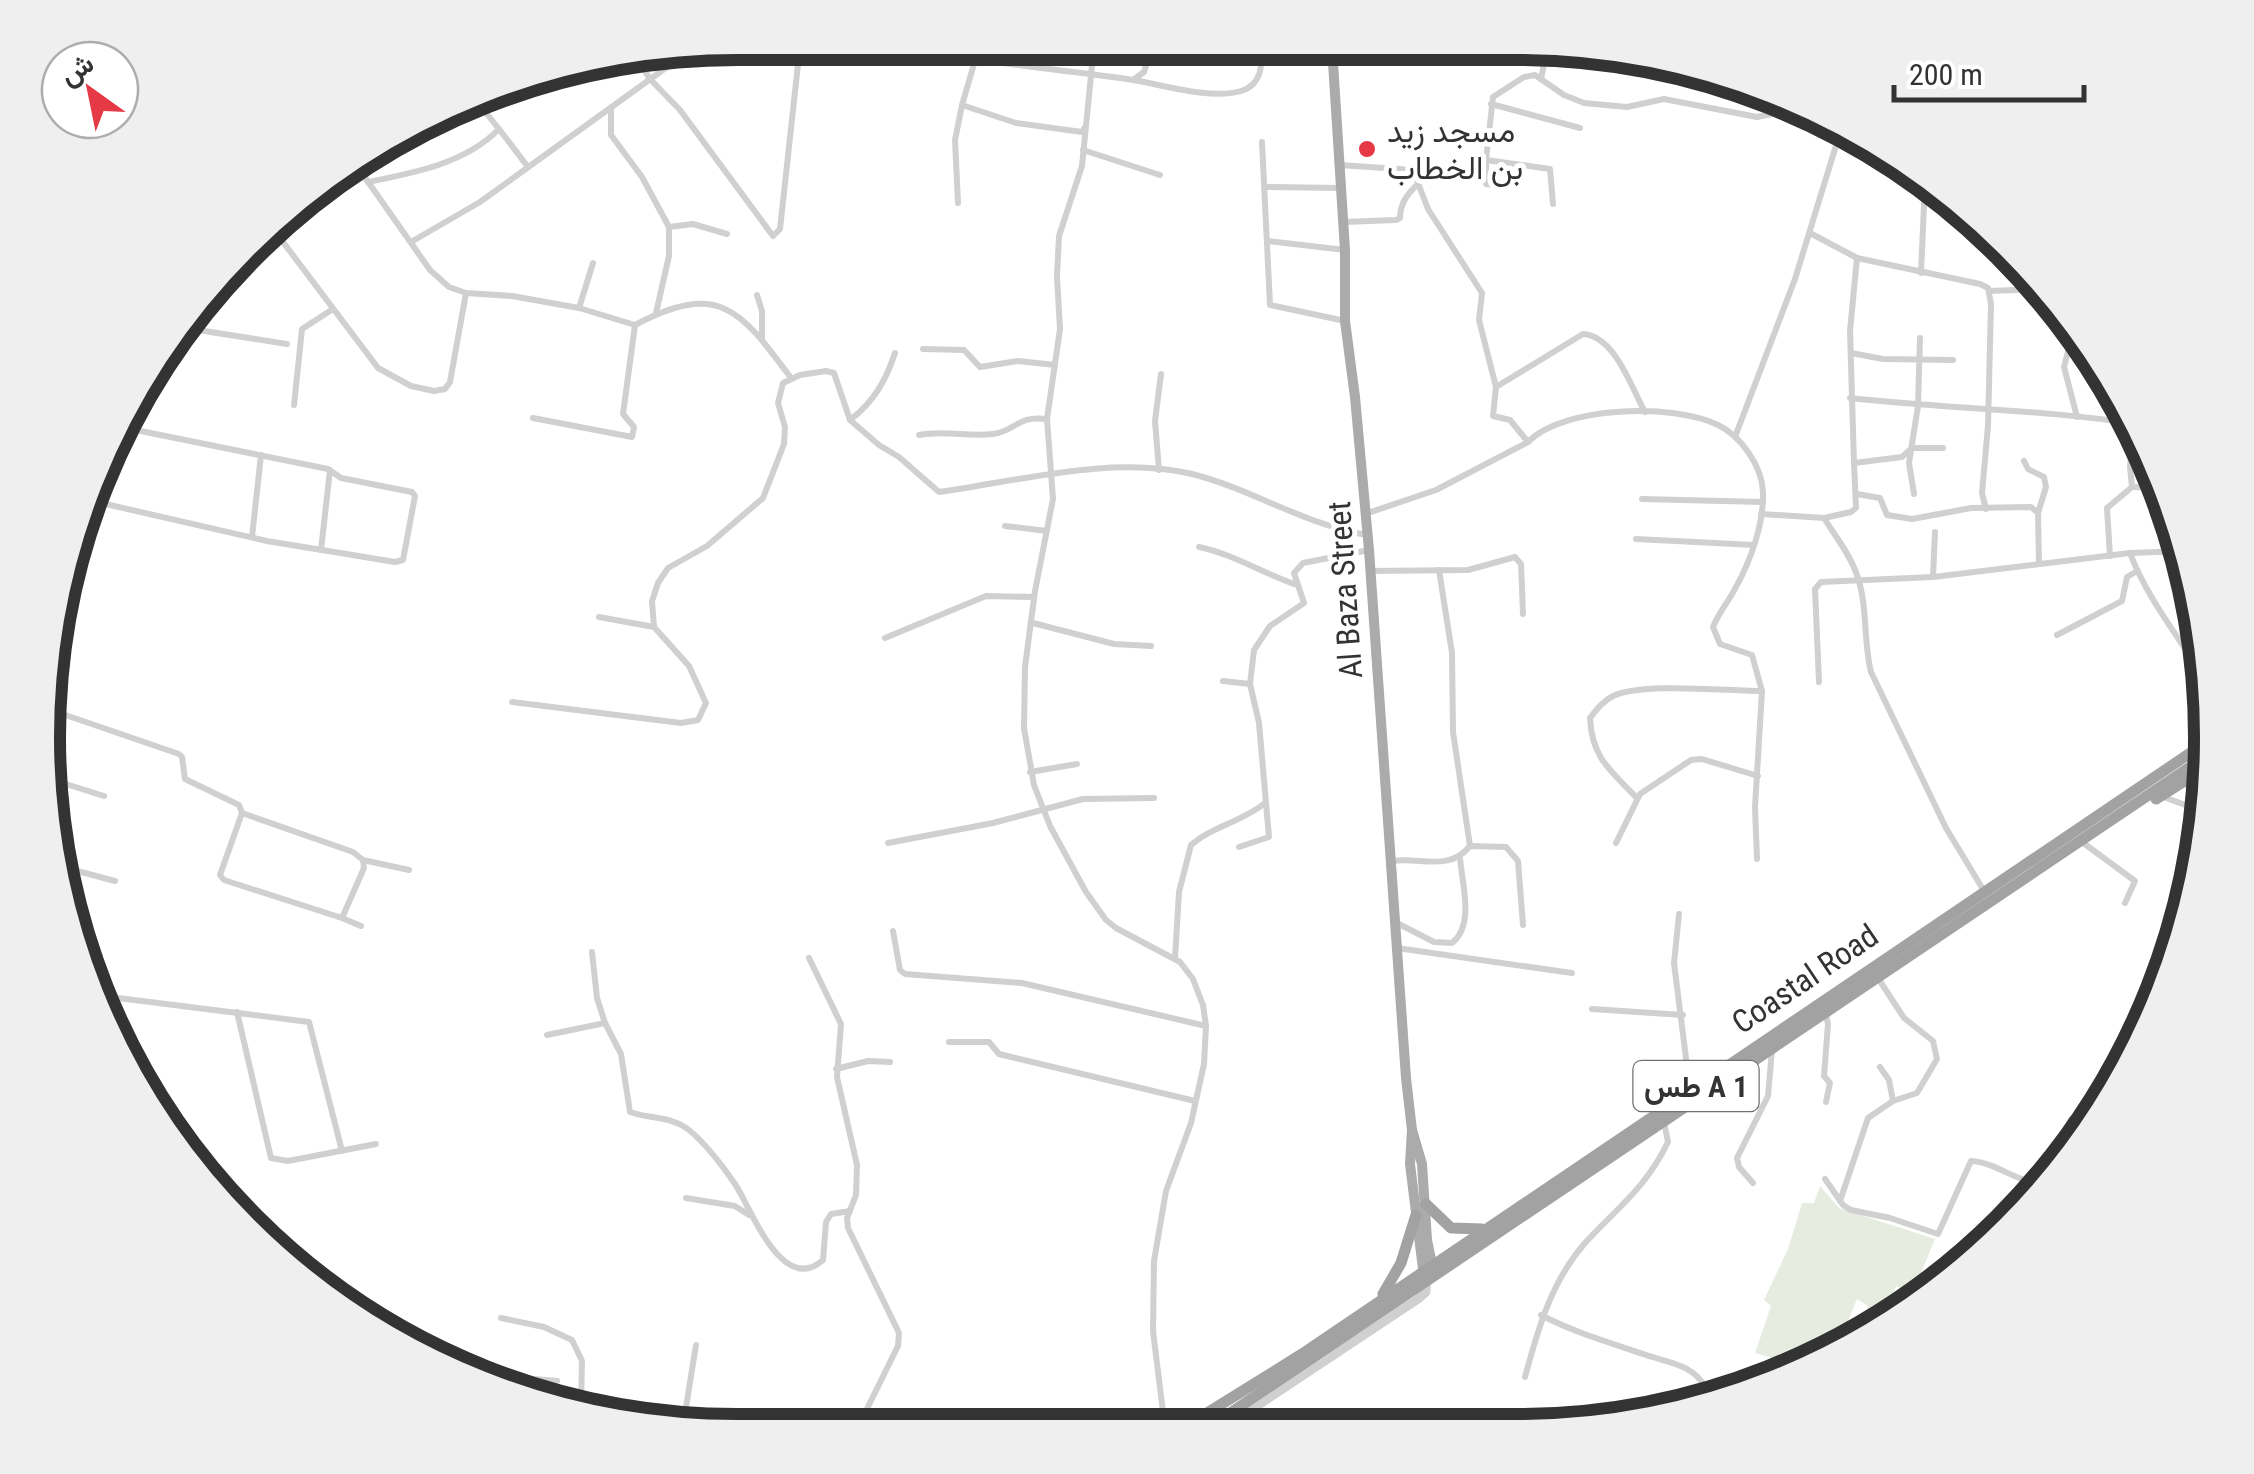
<svg xmlns="http://www.w3.org/2000/svg" width="2254" height="1474" viewBox="0 0 2254 1474" font-family="'Roboto Condensed',Vazirmatn,sans-serif">
  <style>
    .green { fill: #e6ecdf }
    .lines { fill: none; stroke-linecap: round; stroke-linejoin: round }
    .minor { stroke: #d0d0d0; stroke-width: 6 }
    .tertiary { stroke: #d0d0d0; stroke-width: 9 }
    .primary { stroke: #ababab; stroke-width: 10 }
    .trunk { stroke: #a2a2a2; stroke-width: 11 }
    .poi-dot { fill: #e63946; stroke: #fff; stroke-width: 4 }
    .labels { text-anchor: middle; dominant-baseline: central; stroke-width: 10; stroke-linejoin: round; paint-order: stroke }
    .shield { fill: #fff; stroke: #707070; stroke-width: 2.5 }
    .shield-label { font-size: 30px; font-weight: bold; fill: #333 }
    .poi-label { font-size: 32px; fill: #333; stroke: #fff; text-anchor: start }
    .street-label { font-size: 32px; fill: #333; stroke: #fff }
    .rim { fill: none; stroke: #333; stroke-width: 12 }
  </style>
  <rect width="100%" height="100%" fill="#fff"/>
  <!-- green -->
  <polygon class="green" points="1820,1186 1839,1208 1935,1239 1912,1295 1896,1286 1880,1324 1864,1319 1868,1306 1857,1299 1835,1353 1805,1367 1755,1353 1771,1306 1764,1300 1788,1249 1802,1203 1814,1203"/>
  <g class="lines">
    <!-- minor -->
    <g class="minor">
      <polyline points="1094,45 1082,166 1059,236 1057,277 1060,329 1047,419 1053,499 1035,591 1025,667 1024,728 1034,785 1050,826 1086,892 1106,920 1116,928 1180,962 1193,979 1203,1005 1206,1026 1204,1064 1191,1123 1166,1191 1154,1261 1153,1331 1165,1428"/>
      <polyline points="800,46 978,59 981,44"/>
      <polyline points="637,59 650,79 680,110 773,236 780,229 800,46 784,43"/>
      <polyline points="1541,79 1547,48"/>
      <polyline points="1133,80 1144,72 1153,45"/>
      <polyline points="1766,96 1782,112"/>
      <polyline points="1491,104 1580,128"/>
      <polyline points="611,109 611,135 642,177 669,227"/>
      <path d="M 1085,127 L 1082,132 L 1016,123 L 962,105 L 974,64 L 978,59 C 1029,68 1081,72 1133,80 C 1164,85 1211,100 1241,91 C 1262,85 1263,64 1261,46"/>
      <polyline points="499,129 528,167"/>
      <polyline points="1262,142 1270,305 1345,321"/>
      <polyline points="1837,145 1869,144"/>
      <polyline points="1083,150 1160,175"/>
      <path d="M 352,159 L 430,270 L 449,287 L 466,293 L 512,296 L 579,308 L 635,325 C 720,280 741,311 791,378"/>
      <polyline points="1486,160 1486,184 1505,187"/>
      <polyline points="1340,165 1413,170 1428,209 1482,293 1479,320 1496,387 1493,416 1510,420 1528,442"/>
      <path d="M 368,182 C 414,173 466,163 499,129 L 475,99"/>
      <polyline points="1265,187 1341,188"/>
      <polyline points="958,203 955,140 962,105"/>
      <polyline points="1553,204 1550,169 1486,160 1493,97 1524,77 1535,75 1564,95 1584,103 1627,107 1664,99 1757,117 1782,112 1826,116"/>
      <path d="M 1344,222 L 1396,220 L 1400,218 C 1400,203 1408,193 1419,183"/>
      <polyline points="1810,233 1857,258 1980,284 1988,288 1991,304 1988,426 1982,493 1986,509"/>
      <polyline points="1267,241 1345,250"/>
      <polyline points="262,242 283,242 378,368 411,386 434,391 445,389 450,382 466,293"/>
      <polyline points="411,242 480,202 667,67 717,46"/>
      <polyline points="1921,273 1925,182"/>
      <polyline points="1989,291 2044,289"/>
      <polyline points="757,295 762,311 762,338"/>
      <polyline points="579,308 593,263"/>
      <polyline points="656,313 669,256 669,227 693,224 727,234"/>
      <polyline points="2075,325 2064,367 2077,417"/>
      <polyline points="179,327 287,344"/>
      <polyline points="923,349 964,350 980,367 1018,361 1055,365"/>
      <polyline points="1851,353 1883,359 1953,360"/>
      <path d="M 1496,387 L 1583,334 C 1615,336 1631,387 1645,412"/>
      <path d="M 1850,398 C 1946,409 2041,409 2136,424"/>
      <polyline points="294,405 302,329 333,309"/>
      <polyline points="533,418 632,437 634,427 623,414 635,325"/>
      <path d="M 850,420 C 874,402 886,380 895,353"/>
      <path d="M 919,435 C 944,430 968,437 993,434 C 1016,431 1017,415 1047,419"/>
      <polyline points="1735,437 1795,279 1842,126"/>
      <polyline points="2024,461 2028,469 2044,477 2046,487 2038,513 2039,564"/>
      <polyline points="1854,463 1850,331 1857,258"/>
      <polyline points="1159,470 1155,421 1161,374"/>
      <polyline points="2133,487 2156,488"/>
      <polyline points="1857,494 1880,498 1887,515 1912,519 1971,508 2031,507 2038,513"/>
      <polyline points="1914,494 1909,463 1918,406 1920,338"/>
      <polyline points="1642,499 1763,502"/>
      <polyline points="88,500 267,541 395,562 403,560 415,496 412,492 341,478 328,469 121,427"/>
      <path d="M 1365,514 L 1436,490 L 1528,442 C 1563,406 1673,403 1718,425 C 1741,436 1762,466 1763,492 C 1764,523 1751,560 1736,587 C 1729,601 1719,612 1713,627 L 1720,644 L 1752,655 L 1762,691 L 1755,807 L 1757,859"/>
      <path d="M 1761,514 L 1824,518 C 1835,536 1850,554 1857,575 C 1868,606 1863,640 1871,672 L 1946,828 L 1984,891"/>
      <polyline points="1824,518 1851,512 1856,508 1854,463 1902,457 1912,448 1943,448"/>
      <polyline points="1005,526 1047,531"/>
      <polyline points="252,537 261,455"/>
      <polyline points="1636,539 1754,545"/>
      <path d="M 1199,547 C 1233,554 1264,574 1297,585"/>
      <polyline points="321,550 330,470"/>
      <path d="M 2130,553 C 2148,601 2183,642 2209,686"/>
      <polyline points="2110,556 2107,508 2132,487 2130,467 2134,420"/>
      <polyline points="1439,570 1452,653 1453,732 1470,846"/>
      <polyline points="1369,571 1468,570 1515,557 1521,564 1523,614"/>
      <polyline points="1933,577 1935,532"/>
      <polyline points="599,617 654,627"/>
      <polyline points="1033,623 1114,644 1151,646"/>
      <polyline points="2057,635 2122,601 2127,577 2137,571"/>
      <polyline points="885,638 986,596 1034,597"/>
      <polyline points="2184,642 2194,600"/>
      <polyline points="1223,681 1250,684"/>
      <polyline points="1819,682 1815,589 1821,582 1933,577 2130,553 2185,551"/>
      <path d="M 512,702 L 681,723 L 698,720 L 706,703 L 689,666 L 654,627 L 652,601 L 658,583 L 668,568 L 707,546 L 763,498 L 784,444 L 785,427 L 778,403 L 783,383 L 800,375 L 826,371 L 834,373 L 850,420 L 879,445 L 899,457 L 939,492 C 1019,481 1112,455 1192,474 C 1252,489 1305,525 1367,535"/>
      <polyline points="45,708 179,754 182,757 185,779 239,805 242,813 353,852 363,860 364,868 342,918 224,880 220,875 242,813"/>
      <polyline points="1030,772 1077,764"/>
      <polyline points="50,779 104,796"/>
      <polyline points="2188,782 2190,796 2206,820"/>
      <polyline points="2161,796 2196,809"/>
      <path d="M 1637,798 C 1610,770 1592,758 1590,718 C 1597,709 1603,701 1613,696 C 1643,682 1726,691 1762,691"/>
      <polyline points="2082,842 2135,881 2125,903"/>
      <polyline points="888,843 993,823 1083,799 1154,798"/>
      <polyline points="1616,843 1640,794 1691,760 1702,759 1758,776"/>
      <polyline points="1239,847 1269,837 1259,723 1250,684 1254,650 1270,626 1304,603 1294,573 1303,563 1369,550"/>
      <polyline points="363,860 409,870"/>
      <path d="M 1393,861 C 1421,857 1449,872 1470,846 L 1506,847 L 1518,861 L 1523,925"/>
      <polyline points="55,865 115,881"/>
      <polyline points="1679,914 1674,963 1687,1066 1695,1086"/>
      <polyline points="342,918 361,926"/>
      <path d="M 1397,923 L 1434,942 L 1452,943 C 1475,925 1462,884 1460,858"/>
      <polyline points="2172,929 2180,936"/>
      <polyline points="893,931 900,970 905,974 1022,983 1206,1026"/>
      <polyline points="1397,948 1572,973"/>
      <polyline points="592,952 597,998 605,1023"/>
      <polyline points="87,954 100,956"/>
      <polyline points="809,958 841,1024 837,1077 857,1165 856,1195 847,1218 848,1228 899,1333 898,1346 858,1427"/>
      <path d="M 1175,958 L 1179,892 L 1191,845 C 1213,826 1242,822 1265,803"/>
      <polyline points="102,996 309,1022 342,1151"/>
      <polyline points="1592,1009 1683,1015"/>
      <polyline points="1825,1011 1828,1024 1824,1076 1830,1083 1826,1102"/>
      <polyline points="237,1012 271,1158 288,1161 376,1144"/>
      <path d="M 547,1035 L 605,1023 L 621,1054 L 630,1112 C 649,1119 672,1116 689,1130 C 707,1145 722,1165 735,1184 C 750,1206 782,1297 823,1260 L 826,1222 L 831,1214 L 850,1211"/>
      <polyline points="949,1042 989,1042 999,1054 1195,1101"/>
      <polyline points="1880,1067 1889,1080 1893,1101"/>
      <polyline points="836,1069 868,1061 890,1062"/>
      <path d="M 1825,1179 L 1843,1205 L 1851,1210 L 1890,1218 L 1938,1234 L 1971,1161 C 1994,1162 2016,1181 2039,1184 L 2071,1119 L 2090,1124"/>
      <polyline points="1753,1183 1739,1167 1737,1158 1768,1096 1772,1050"/>
      <polyline points="686,1198 735,1206 749,1215"/>
      <polyline points="1840,1201 1868,1118 1893,1101 1917,1093 1937,1059 1933,1041 1904,1018 1878,978"/>
      <path d="M 1541,1315 C 1573,1332 1611,1343 1646,1355 C 1670,1363 1692,1364 1706,1388 L 1703,1405"/>
      <polyline points="501,1318 544,1327 572,1340 582,1361 581,1406"/>
      <polyline points="475,1374 557,1381"/>
      <path d="M 1525,1377 C 1538,1329 1551,1282 1585,1243 C 1617,1208 1646,1188 1668,1142 L 1664,1122"/>
      <polyline points="683,1426 696,1345"/>
    </g>
    <!-- tertiary -->
    <g class="tertiary">
      <polyline points="1252,1410 1264,1415 1340,1418 1449,1429"/>
      <polyline points="1224,1428 1418,1299 1426,1292 1426,1283"/>
    </g>
    <!-- primary -->
    <g class="primary">
      <polyline points="1332,47 1345,250 1345,321 1355,397 1369,550 1406,1078 1412,1130 1422,1164 1427,1240 1433,1269"/>
      <polyline points="1412,1130 1410,1164 1424,1277"/>
    </g>
    <!-- trunk -->
    <g class="trunk">
      <polyline points="2156,799 2208,766"/>
      <polyline points="1426,1204 1451,1228 1482,1229"/>
      <polyline points="1383,1294 1401,1263 1416,1215"/>
      <polyline points="1183,1428 1302,1354 2208,741"/>
      <polyline points="1208,1428 2208,755"/>
    </g>
  </g>
  <!-- markers -->
  <circle class="poi-dot" cx="1367" cy="149" r="10"/>
  <g class="labels">
    <!-- shield labels -->
    <rect class="shield" x="1633.5" y="1061" width="125" height="50" rx="8"/>
    <g class="shield-label">
      <text x="1696" y="1086">طس A 1</text>
    </g>
    <!-- poi labels -->
    <g class="poi-label">
      <text x="1387" y="131">مسجد زيد<tspan x="1387" dy="37">بن الخطاب</tspan></text>
    </g>
    <!-- street labels -->
    <g class="street-label">
      <text transform="translate(1345 590) rotate(-94)">Al Baza Street</text>
      <text transform="translate(1805 979) rotate(-34)">Coastal Road</text>
    </g>
  </g>
  <!-- crop -->
  <path d="M0 0H2254V1474H0ZM737 60H1517A677 677 0 0 1 2194 737V737A677 677 0 0 1 1517 1414H737A677 677 0 0 1 60 737V737A677 677 0 0 1 737 60Z" fill="#efefef" fill-rule="evenodd"/>
  <path class="rim" d="M737 60H1517A677 677 0 0 1 2194 737V737A677 677 0 0 1 1517 1414H737A677 677 0 0 1 60 737V737A677 677 0 0 1 737 60Z"/>
  <!-- north arrow -->
  <g transform="translate(90 90) rotate(327)"><circle r="48" fill="#ffffff" stroke="#adadad" stroke-width="2.5"/>
  <path d="M0-8L18 38L0 25L-18 38Z" fill="#e63946"/>
  <text y="-15" font-size="28" font-weight="bold" text-anchor="middle" fill="#333333">ش</text>
  </g>
  <!-- scale -->
  <path d="M1894 85v15h190v-15" fill="none" stroke="#333333" stroke-width="5"/>
  <text x="1909" y="85" font-size="30" fill="#333333" stroke="#ffffff" stroke-width="8" paint-order="stroke">200 m</text>
</svg>
